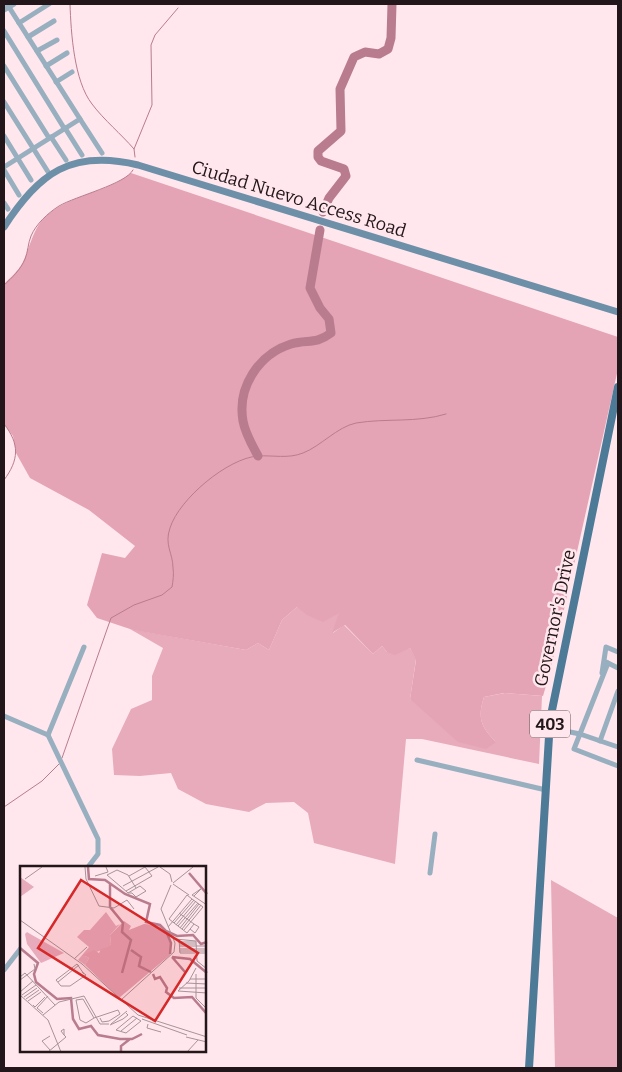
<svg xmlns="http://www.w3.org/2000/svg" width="622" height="1072" viewBox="0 0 622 1072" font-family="Bitter,serif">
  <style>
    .green { fill: #e7abbc }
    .forest { fill: #e4a4b6 }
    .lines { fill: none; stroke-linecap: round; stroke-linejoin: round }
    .stream { stroke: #b97c8e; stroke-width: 1 }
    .river { stroke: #b97c8e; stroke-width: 9 }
    .street { stroke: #98afc0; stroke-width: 5 }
    .secondary { stroke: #6d90a8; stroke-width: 7 }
    .primary { stroke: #4d7a97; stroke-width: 8 }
    .labels { text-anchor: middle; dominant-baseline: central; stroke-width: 5; stroke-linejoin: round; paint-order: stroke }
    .shield { fill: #ffe7ed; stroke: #655559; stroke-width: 1 }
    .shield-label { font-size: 16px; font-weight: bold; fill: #23161a }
    .street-label { font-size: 18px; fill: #23161a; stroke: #ffe7ed }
    .inset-river { fill: none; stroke: #b97c8e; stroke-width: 2.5 }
    .inset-road { fill: none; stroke: #a79399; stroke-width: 1 }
    .view { fill: #d62828; fill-opacity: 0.15; stroke: #d62828; stroke-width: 2.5 }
    .inset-edge { fill: none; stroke: #23161a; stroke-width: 2.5 }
  </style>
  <rect width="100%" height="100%" fill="#ffe7ed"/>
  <!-- green -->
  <g class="green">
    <path d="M 297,607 L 340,612 L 333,633 L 344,625 L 373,654 L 382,646 L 387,652 L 410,648 L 416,659 L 410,699 L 496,742 C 481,727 477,718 484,697 L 505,693 L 542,696 L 539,764 L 422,739 L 406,739 L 395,864 L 314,843 L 308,813 L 294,802 L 266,803 L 249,812 L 206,804 L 178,789 L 171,773 L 140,776 L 114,775 L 112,749 L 131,709 L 152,700 L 152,676 L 163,648 L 130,629 L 246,650 L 258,643 L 269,650 L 282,620 Z"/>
    <polygon points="551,880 618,918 618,1068 555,1068"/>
  </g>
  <!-- forest -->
  <path class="forest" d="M 131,173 L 618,337 L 618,369 L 550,672 L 543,696 L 504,693 L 484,697 C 477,718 481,727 496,742 L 486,749 L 458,742 L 410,699 L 416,660 L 410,648 L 395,655 L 387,652 L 382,646 L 373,654 L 345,625 L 332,633 L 339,613 L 323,622 L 307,615 L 297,607 L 282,620 L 269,650 L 258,643 L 246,650 L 133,630 L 97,618 L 87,605 L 102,553 L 125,558 L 135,546 L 89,510 L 30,478 L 16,453 L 13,436 L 4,424 L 4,284 C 10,278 18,271 22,264 C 29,250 33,230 43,219 C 67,194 106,194 131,173 Z"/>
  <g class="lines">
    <!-- stream -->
    <g class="stream">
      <path d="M 70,4 C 71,33 74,81 92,104 C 104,120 121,134 134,149"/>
      <polyline points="135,157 134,149 152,105 151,45 155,35 178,8"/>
      <path d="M 4,285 C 12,278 21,269 25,259 C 28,252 28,243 31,236 C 36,224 48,213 59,206 C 76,196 126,184 133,170"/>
      <path d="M 4,424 C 20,444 19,460 4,480"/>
      <path d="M 62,758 L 111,618 L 134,605 L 162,595 L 172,587 C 173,581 174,574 173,568 C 173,553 164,545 170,528 C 179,499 228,458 258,456 C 273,455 288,459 303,453 C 321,446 337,427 356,423 C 386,418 417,423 446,414"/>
      <polyline points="4,807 42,781 59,764"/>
    </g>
    <!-- river -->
    <g class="river">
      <polyline points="323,212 329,198 346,176 344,169 321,161 318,157 318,151 341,131 340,89 354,57 365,52 379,54 388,49 391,38 392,4"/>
      <path d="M 258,456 C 252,445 245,433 243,421 C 237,387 259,354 291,344 C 308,339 315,345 331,333 L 329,319 L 320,308 L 310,288 L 320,230"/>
    </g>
    <!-- street -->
    <g class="street">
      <polyline points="4,10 14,4"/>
      <polyline points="19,23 49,4"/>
      <polyline points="4,31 64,128"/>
      <polyline points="28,37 54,21"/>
      <polyline points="37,51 57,40"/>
      <polyline points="4,66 49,138"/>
      <polyline points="46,66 67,53"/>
      <polyline points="56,82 72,72"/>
      <polyline points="4,102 50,175"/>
      <polyline points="80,119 102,153"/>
      <polyline points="65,128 82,155"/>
      <polyline points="4,136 31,180"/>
      <polyline points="51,137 66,160"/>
      <polyline points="4,167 80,119 7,4"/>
      <polyline points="4,170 19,195"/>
      <polyline points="4,203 8,209"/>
      <polyline points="606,662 618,668"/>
      <polyline points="608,663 574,749 618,766"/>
      <polyline points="602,673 606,647 618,652"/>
      <polyline points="4,716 48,735 98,839 98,854 88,867"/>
      <polyline points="550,728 580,734 618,747"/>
      <polyline points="48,735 84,647"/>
      <polyline points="600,741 618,691"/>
      <polyline points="417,760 546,790"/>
      <polyline points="430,873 435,834"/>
      <polyline points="4,970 21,948"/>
    </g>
    <!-- secondary -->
    <path class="secondary" d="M 4,227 C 39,173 71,149 138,165 L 618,312"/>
    <!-- primary -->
    <polyline class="primary" points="529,1068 550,720 618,387"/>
  </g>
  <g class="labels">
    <!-- shield labels -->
    <rect class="shield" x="530" y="710.5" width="40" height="27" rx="4"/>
    <g class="shield-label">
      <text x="550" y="724">403</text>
    </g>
    <!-- street labels -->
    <g class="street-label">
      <text transform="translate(299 199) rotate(17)">Ciudad Nuevo Access Road</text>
      <text transform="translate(555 618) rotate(-78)">Governor's Drive</text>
    </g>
  </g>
  <!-- overview -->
  <g transform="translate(20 866)">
    <rect width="186" height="186" fill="#ffe7ed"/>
    <path d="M 0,11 L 14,21 L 0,31 ZM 86,46 L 96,60 L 100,58 L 90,69 L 91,78 L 88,82 L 65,90 L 69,92 L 65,99 L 58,94 L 69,81 L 57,71 L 64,64 L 70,64 ZM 7,66 L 12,69 L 44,87 L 21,97 L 7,78 L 5,68 Z" fill="#e7abbc"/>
    <path d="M 104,55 L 111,60 L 109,64 L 124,58 L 140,59 L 146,65 L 151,79 L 150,89 L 99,132 L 65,99 L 69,92 L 63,89 L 74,84 L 79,87 L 81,83 L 88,81 L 91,78 L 90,69 Z" fill="#e4a4b6"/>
    <path class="inset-river" d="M 68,1 L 69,13 L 85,14 L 105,28 L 130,38 L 126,56 L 140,59 L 146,65 L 151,77 L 150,88M 169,7 L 187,28M 90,17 L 90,41 L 103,57 L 102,66 L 111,74 L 102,107M 146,65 L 157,70 L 173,69 L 181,78 L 187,76M 0,82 L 18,97 L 14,108 L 16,116 L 37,133 L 51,132 L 53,153 L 59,163 L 71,160 L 78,169 L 100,173 L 112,173 L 122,168M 111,84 L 121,91 L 119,100 L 131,106M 152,91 L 170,93 L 187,107M 152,91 L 165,106M 133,108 L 135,113 L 140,111 L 147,122 L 146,126 L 154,132 L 172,131 L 186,147M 101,186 L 101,180 L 110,173"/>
    <path class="inset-road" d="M 65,1 L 66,13 L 79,40 L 94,42 L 107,34 L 114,43M 140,1 L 150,8 L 152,16M 75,10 L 88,6 L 86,1M 5,13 L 22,1M 153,17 L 173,1M 153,18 L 169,29M 103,20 L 138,1M 106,25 L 132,10 L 125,1 L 109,10M 108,27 L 120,20 L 126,25 L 116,31 L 112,27 L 108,27 L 107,26 L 87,9 L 97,4 L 108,9 L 116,22M 172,29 L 182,22 L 174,30M 172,29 L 187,39M 159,47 L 174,58 L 167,67 L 149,53 L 167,29 L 172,33M 0,54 L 62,98 L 118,149 L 187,171M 154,57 L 174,34M 156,59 L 176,35M 158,60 L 178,37M 148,61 L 172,33 L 183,41 L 164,64M 160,62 L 179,38M 162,63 L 181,39M 170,63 L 175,67 L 179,61 L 174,58M 155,73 L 176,75 L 177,95 L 187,103M 159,73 L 160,87 L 187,87M 158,76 L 176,76M 159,78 L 176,78M 159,80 L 187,80M 159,83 L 187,83M 159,85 L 187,85M 54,93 L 67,81M 176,102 L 169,115 L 158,125 L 187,127M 62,106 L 66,109 L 50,120 L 41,120 L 36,114 L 57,98 L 64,108M 176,108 L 176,132 L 187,143M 0,111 L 5,107 L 35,139M 170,113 L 187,113M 0,114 L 15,103 L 14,98M 38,116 L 59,99M 166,117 L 187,118M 159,122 L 187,122M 0,126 L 13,115M 0,129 L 28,154 L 41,186M 2,129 L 16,119M 4,131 L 17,122M 6,133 L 19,124M 101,134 L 154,86 L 155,77 L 141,43 L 151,19M 8,135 L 21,126M 13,139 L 15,141 L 25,131M 23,147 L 17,142 L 28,130M 23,149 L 39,136 L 64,130 L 80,158 L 89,158M 113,150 L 121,155 L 106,167 L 96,164 ZM 74,152 L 66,157 L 60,154 L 56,134 L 63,133 L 74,152 L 98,144 L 100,148 L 89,155 L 82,156 L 80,152M 122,153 L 167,169M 91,158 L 107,145M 128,158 L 127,162 L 141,166M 90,159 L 103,153 L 108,149 L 106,147M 101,165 L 117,152M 30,170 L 22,175 L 30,184M 166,171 L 187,176M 28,186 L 46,171 L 44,169 L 41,165 L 44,163 L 44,169M 167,186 L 178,174"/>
    <path class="view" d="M 61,14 L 178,87 L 135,155 L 18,82 Z"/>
    <rect width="186" height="186" class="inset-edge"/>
  </g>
  <!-- border -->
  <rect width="622" height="1072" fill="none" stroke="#23161a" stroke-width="10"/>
</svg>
